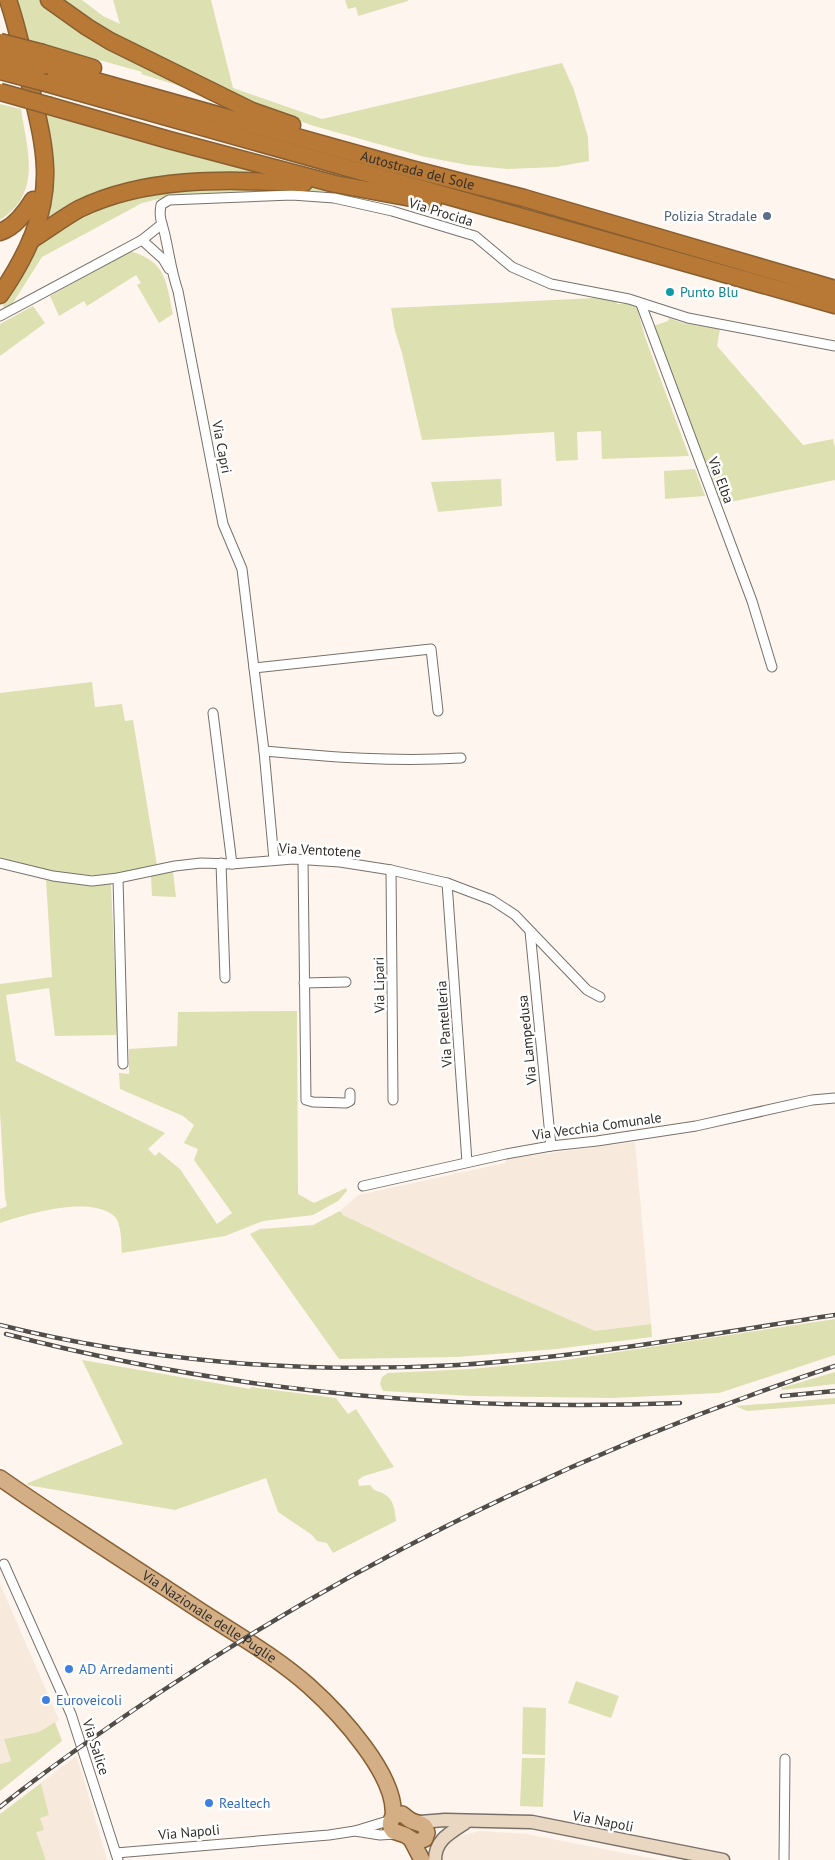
<svg xmlns="http://www.w3.org/2000/svg" width="835" height="1860" viewBox="0 0 835 1860" font-family="'PT Sans',sans-serif">
  <style>
    .built { fill: #f7e9db }
    .green { fill: #dde0b1 }
    .lines { fill: none; stroke-linecap: round; stroke-linejoin: round }
    .street-casing { stroke: #78716a; stroke-width: 11 }
    .secondary-casing { stroke: #78716a; stroke-width: 15 }
    .primary-casing { stroke: #885f32; stroke-width: 18 }
    .highway-casing { stroke: #885f32; stroke-width: 19 }
    .street { stroke: #fff; stroke-width: 9 }
    .secondary { stroke: #e9d7c2; stroke-width: 12 }
    .primary { stroke: #d4af86; stroke-width: 15 }
    .highway { stroke: #b77935; stroke-width: 16 }
    .rail-casing { stroke: #514d49; stroke-width: 4.5 }
    .rail { stroke: #fff; stroke-width: 2.5; stroke-dasharray: 8; stroke-linecap: butt }
    .highway-bridge-casing { stroke: #885f32; stroke-width: 19; stroke-linecap: butt }
    .highway-bridge { stroke: #b77935; stroke-width: 16 }
    .service-dot { fill: #5c6f8a; stroke: #fff; stroke-width: 2 }
    .culture-dot { fill: #0f9aa8; stroke: #fff; stroke-width: 2 }
    .shop-dot { fill: #3f7fe0; stroke: #fff; stroke-width: 2 }
    .labels { text-anchor: middle; dominant-baseline: central; stroke-width: 5; stroke-linejoin: round; paint-order: stroke }
    .street-label { font-size: 14px; fill: #322f2c; stroke: #fff }
    .service-label { font-size: 14px; fill: #4e5e75; stroke: #fff; text-anchor: end }
    .culture-label { font-size: 14px; fill: #0d838f; stroke: #fff; text-anchor: start }
    .shop-label { font-size: 14px; fill: #366cbe; stroke: #fff; text-anchor: start }
  </style>
  <rect width="100%" height="100%" fill="#fef5ee"/>
  <!-- built -->
  <g class="built">
    <polygon points="635,1142 651,1324 595,1332 479,1280 343,1215 340,1211 358,1195 363,1194 505,1163 507,1159"/>
    <polygon points="0,1584 59,1720 53,1723 39,1732 4,1739 11,1761 0,1764"/>
    <polygon points="76,1756 82,1773 107,1860 46,1860 36,1832 40,1818 49,1815 41,1783"/>
    <polygon points="480,1831 526,1834 660,1860 442,1860 443,1851 449,1843 459,1836"/>
  </g>
  <!-- green -->
  <g class="green">
    <polygon points="15,0 43,0 193,90 141,74 142,72 46,45 44,46 29,42"/>
    <polygon points="56,0 82,0 103,16 120,24 113,0 211,0 233,88 322,119 562,63 574,90 588,137 589,161 556,167 507,169 468,165 425,157 314,126 234,98 125,43"/>
    <polygon points="345,0 408,0 408,1 358,16 356,7 348,9"/>
    <path d="M 0,104 L 21,109 C 27,150 43,193 0,220 Z"/>
    <polygon points="43,111 270,172 269,179 155,183 45,226 51,194 53,163"/>
    <polygon points="281,185 313,188 344,195 320,192 293,191 167,197 142,203 42,257 11,306 6,309 3,307 3,301 18,281 39,243 83,213 160,190"/>
    <path d="M 130,251 C 167,262 166,282 173,314 L 159,323 L 137,285 L 141,283 L 136,275 L 87,306 L 84,301 L 59,316 L 50,296 Z"/>
    <polygon points="594,298 616,299 617,304 631,304 637,308 645,337 689,456 602,459 601,431 577,432 578,460 556,461 554,432 422,440 402,353 395,331 391,308"/>
    <polygon points="33,306 45,323 0,356 0,324"/>
    <polygon points="669,318 683,323 720,329 717,346 803,445 833,439 835,448 835,480 721,504 653,326 668,321"/>
    <polygon points="695,469 705,496 665,499 664,471"/>
    <polygon points="501,479 502,506 438,512 431,482"/>
    <path d="M 92,682 L 95,707 L 122,704 L 125,721 L 133,720 L 157,865 C 137,869 116,875 95,875 C 63,876 31,866 0,857 L 0,693 Z"/>
    <polygon points="173,872 176,897 152,896 151,876"/>
    <path d="M 46,880 L 83,884 L 111,884 L 115,972 L 117,977 L 119,1013 L 116,1035 L 55,1036 L 49,988 L 6,995 L 16,1061 L 165,1133 L 148,1149 L 155,1156 L 159,1152 L 180,1169 L 217,1224 L 232,1213 L 194,1160 L 198,1149 L 184,1143 L 194,1125 L 183,1116 L 120,1089 L 119,1073 L 129,1074 L 129,1049 L 177,1046 L 178,1012 L 297,1011 L 298,1194 L 314,1203 L 346,1188 L 347,1191 L 338,1201 L 313,1215 L 263,1221 L 225,1236 L 122,1253 C 121,1243 122,1223 114,1216 C 90,1195 27,1214 0,1223 L 0,1209 L 7,1206 L 5,1197 L 0,1112 L 0,984 L 52,977 Z"/>
    <polygon points="340,1211 343,1215 479,1280 595,1331 651,1324 652,1337 556,1349 457,1357 339,1359 250,1234 260,1229 313,1225"/>
    <polygon points="835,1319 835,1355 719,1393 612,1398 472,1396 383,1391 380,1384 382,1377 388,1373 471,1369 565,1360"/>
    <path d="M 82,1360 L 250,1389 L 251,1387 L 336,1398 L 348,1414 L 356,1409 L 394,1467 L 364,1476 L 358,1480 L 359,1486 L 370,1485 C 376,1493 377,1490 384,1494 C 394,1499 395,1511 396,1521 L 333,1553 L 327,1543 L 317,1541 L 312,1535 L 278,1512 L 266,1478 L 175,1510 L 27,1485 L 28,1483 L 123,1444 Z"/>
    <polygon points="835,1372 835,1384 782,1390 781,1388"/>
    <polygon points="835,1398 835,1404 747,1411 736,1406"/>
    <polygon points="576,1681 619,1696 611,1718 568,1703"/>
    <polygon points="523,1707 546,1708 545,1755 522,1754"/>
    <polygon points="55,1722 62,1741 0,1791 0,1764 11,1761 4,1739 39,1732"/>
    <polygon points="522,1758 545,1758 543,1807 520,1806"/>
    <polygon points="41,1783 49,1815 40,1818 44,1830 36,1832 46,1860 0,1860 0,1814"/>
  </g>
  <g class="lines">
    <!-- street casing -->
    <g class="street-casing">
      <g id="street">
        <polyline points="142,240 163,259 169,269"/>
        <polyline points="641,304 752,601 772,667"/>
        <polyline points="0,316 142,240 162,224"/>
        <polyline points="254,668 431,649 438,711"/>
        <polyline points="213,713 232,864"/>
        <path d="M 264,751 C 330,757 394,762 461,758"/>
        <path d="M 274,860 L 264,751 L 242,569 L 223,524 L 178,291 C 172,274 170,258 166,240 C 164,226 158,220 161,205 L 169,200 L 292,195 L 334,198 L 392,211 L 475,236 L 512,267 L 551,284 L 629,299 L 688,318 L 835,346"/>
        <polyline points="303,860 306,1100 313,1102 346,1103 350,1101 350,1093"/>
        <polyline points="0,863 53,876 92,881 118,878 175,866 201,863 232,864 293,859 340,862 391,870 447,883 492,900 515,915 587,990 600,997"/>
        <polyline points="221,863 225,978"/>
        <polyline points="391,870 393,1100"/>
        <polyline points="118,878 123,1064"/>
        <polyline points="447,883 467,1162"/>
        <polyline points="530,931 551,1146"/>
        <polyline points="304,983 346,982"/>
        <polyline points="363,1186 506,1154 551,1146 597,1141 696,1126 812,1100 835,1098"/>
        <polyline points="4,1564 71,1714 118,1860"/>
        <polyline points="355,1831 380,1835 396,1834"/>
        <polyline points="116,1853 329,1835 355,1831 391,1820"/>
        <polyline points="784,1860 785,1759"/>
      </g>
    </g>
    <!-- secondary casing -->
    <g class="secondary-casing">
      <g id="secondary">
        <polyline points="420,1822 445,1820 532,1822 723,1860"/>
        <path d="M 435,1860 C 435,1840 450,1833 465,1823"/>
      </g>
    </g>
    <!-- primary casing -->
    <g class="primary-casing">
      <g id="primary">
        <path id="s1" d="M 0,1478 C 64,1523 131,1565 196,1608 C 234,1633 275,1656 309,1686 C 338,1712 398,1776 393,1817"/>
        <path d="M 402,1814 C 405,1816 407,1818 410,1820 C 418,1825 425,1821 427,1833 L 425,1839 L 416,1842 L 405,1835 L 393,1831 C 387,1823 392,1814 402,1814 Z"/>
        <polyline points="411,1839 422,1860"/>
      </g>
    </g>
    <!-- highway casing -->
    <g class="highway-casing">
      <g id="highway">
        <polyline points="49,0 87,27 110,41 252,111 292,125"/>
        <polyline points="43,53 93,68"/>
        <path id="s2" d="M 42,66 L 411,169 L 524,198 L 835,289"/>
        <polyline points="46,83 835,305"/>
        <polyline points="50,106 169,140 335,184 433,202"/>
        <path d="M 0,232 C 15,227 25,213 33,200"/>
        <path d="M 31,240 C 47,230 63,218 79,209 C 149,175 229,180 304,183"/>
        <path d="M 0,295 C 26,257 47,215 45,168 C 44,141 37,115 31,89 C 24,59 18,29 8,0"/>
      </g>
    </g>
    <!-- street -->
    <use href="#street" class="street"/>
    <!-- secondary -->
    <use href="#secondary" class="secondary"/>
    <!-- primary -->
    <use href="#primary" class="primary"/>
    <!-- highway -->
    <use href="#highway" class="highway"/>
    <!-- rail casing -->
    <g class="rail-casing">
      <g id="rail">
        <path d="M 0,1325 C 148,1362 306,1374 458,1365 C 584,1357 710,1334 835,1315"/>
        <path d="M 6,1334 C 225,1391 455,1412 680,1403"/>
        <polyline points="782,1396 835,1391"/>
        <path d="M 0,1807 C 51,1766 105,1729 159,1693 C 369,1553 596,1445 835,1366"/>
      </g>
    </g>
    <!-- rail -->
    <use href="#rail" class="rail"/>
    <!-- highway-bridge casing -->
    <g class="highway-bridge-casing">
      <g id="highway-bridge">
        <polyline points="0,42 43,53"/>
        <polyline points="0,55 42,66"/>
        <polyline points="0,71 46,83"/>
        <polyline points="0,92 50,106"/>
      </g>
    </g>
    <!-- highway-bridge -->
    <use href="#highway-bridge" class="highway-bridge"/>
  </g>
  <!-- markers -->
  <circle class="service-dot" cx="767" cy="216" r="5"/>
  <circle class="culture-dot" cx="670" cy="292" r="5"/>
  <g class="shop-dot">
    <circle cx="69" cy="1669" r="5"/>
    <circle cx="46" cy="1700" r="5"/>
    <circle cx="209" cy="1803" r="5"/>
  </g>
  <g class="labels">
    <!-- street labels -->
    <g class="street-label">
      <text stroke="none"><textPath href="#s2" startOffset="390">Autostrada del Sole</textPath></text>
      <text transform="translate(441 212) rotate(17)">Via Procida</text>
      <text transform="translate(222 447) rotate(79)">Via Capri</text>
      <text transform="translate(721 480) rotate(69)">Via Elba</text>
      <text transform="translate(320 850) rotate(3)">Via Ventotene</text>
      <text transform="translate(379 985) rotate(-91)">Via Lipari</text>
      <text transform="translate(444 1024) rotate(-94)">Via Pantelleria</text>
      <text transform="translate(527 1040) rotate(-96)">Via Lampedusa</text>
      <text transform="translate(597 1126) rotate(-8)">Via Vecchia Comunale</text>
      <text stroke="none"><textPath href="#s1" startOffset="251">Via Nazionale delle Puglie</textPath></text>
      <text transform="translate(96 1747) rotate(72)">Via Salice</text>
      <text transform="translate(603 1821) rotate(11)">Via Napoli</text>
      <text transform="translate(189 1832) rotate(-5)">Via Napoli</text>
    </g>
    <!-- service labels -->
    <g class="service-label">
      <text x="757" y="216">Polizia Stradale</text>
    </g>
    <!-- culture labels -->
    <g class="culture-label">
      <text x="680" y="292">Punto Blu</text>
    </g>
    <!-- shop labels -->
    <g class="shop-label">
      <text x="79" y="1669">AD Arredamenti</text>
      <text x="56" y="1700">Euroveicoli</text>
      <text x="219" y="1803">Realtech</text>
    </g>
  </g>
</svg>
